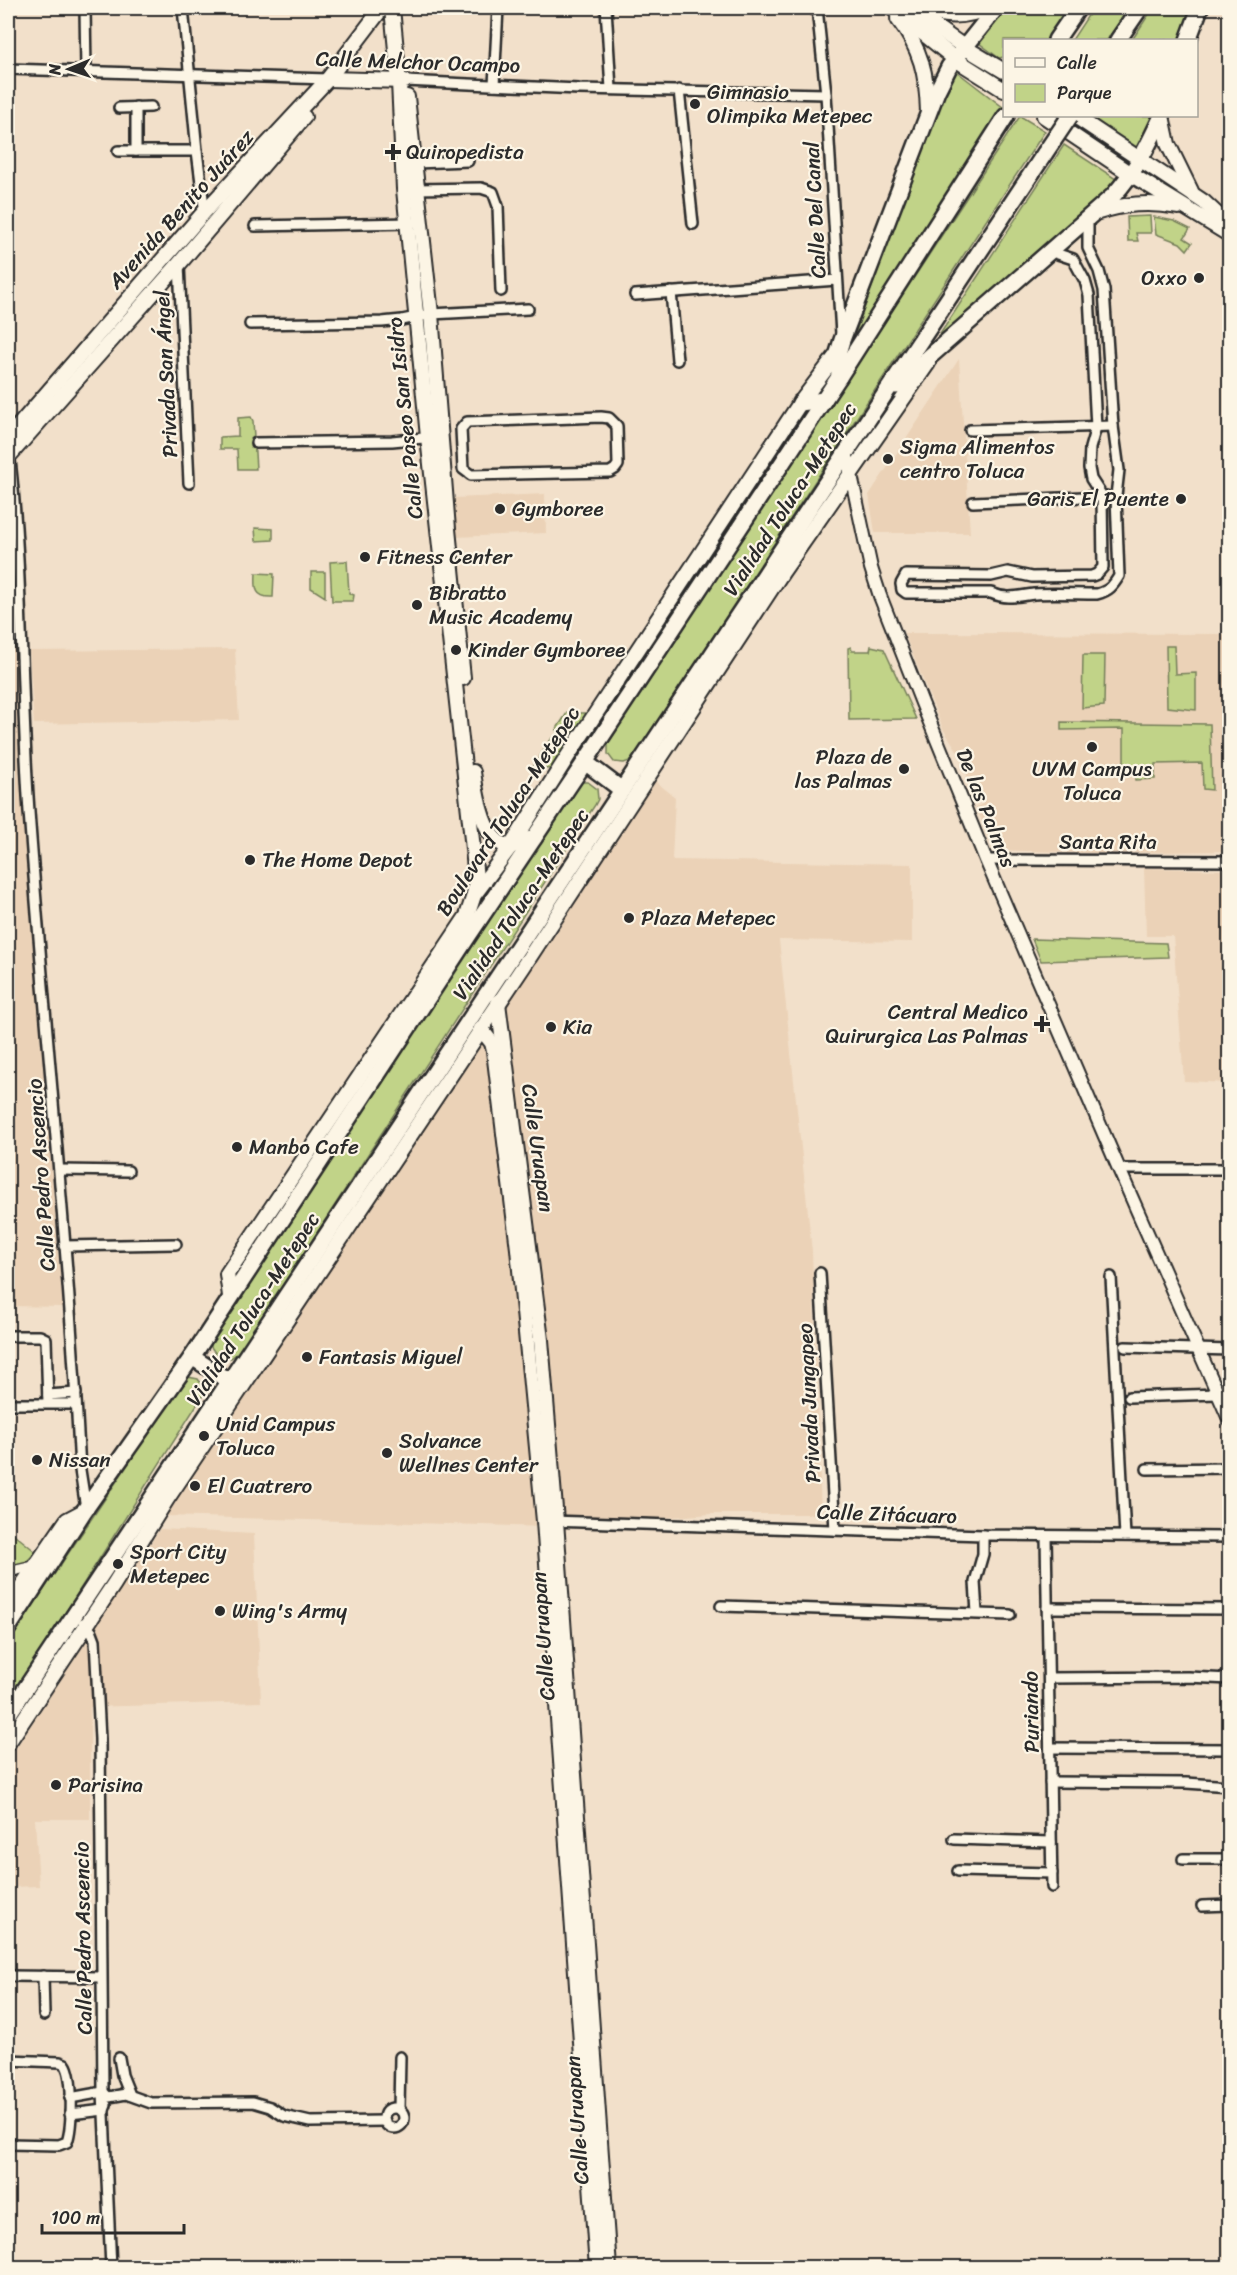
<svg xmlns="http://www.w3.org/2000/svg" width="1237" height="2275" viewBox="0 0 1237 2275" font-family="Sriracha,sans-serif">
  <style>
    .built { fill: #ebd2b7 }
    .green { fill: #c1d388; stroke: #767f5a; stroke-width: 1.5 }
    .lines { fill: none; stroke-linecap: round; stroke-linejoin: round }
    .minor-casing { stroke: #2b2b2b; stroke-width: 14 }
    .tertiary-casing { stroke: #2b2b2b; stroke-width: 16 }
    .secondary-casing { stroke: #2b2b2b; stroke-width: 18 }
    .trunk-casing { stroke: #2b2b2b; stroke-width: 20 }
    .minor { stroke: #fcf5e5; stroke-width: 9 }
    .tertiary { stroke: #fcf5e5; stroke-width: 12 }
    .secondary { stroke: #fcf5e5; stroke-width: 14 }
    .trunk { stroke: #fcf5e5; stroke-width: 15 }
    .trunk-bridge-casing { stroke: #2b2b2b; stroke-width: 20; stroke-linecap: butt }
    .trunk-bridge { stroke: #fcf5e5; stroke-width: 15 }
    .poi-dot { fill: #2b2b2b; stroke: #fcf5e5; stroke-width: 2 }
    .labels { text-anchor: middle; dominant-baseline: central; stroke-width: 4.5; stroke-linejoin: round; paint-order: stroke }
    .street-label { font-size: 21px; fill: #2b2b2b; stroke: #fcf5e5 }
    .poi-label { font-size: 21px; fill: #2b2b2b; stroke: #fcf5e5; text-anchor: start }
  </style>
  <rect width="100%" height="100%" fill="#f2e0ca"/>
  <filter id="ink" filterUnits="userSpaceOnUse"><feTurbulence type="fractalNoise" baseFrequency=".0167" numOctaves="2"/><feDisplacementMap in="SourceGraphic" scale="12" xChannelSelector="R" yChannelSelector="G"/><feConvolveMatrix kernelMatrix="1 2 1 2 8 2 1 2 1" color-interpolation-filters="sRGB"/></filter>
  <g filter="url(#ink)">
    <!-- built -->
    <g class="built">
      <polygon points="959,359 970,533 875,533 869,495"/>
      <polygon points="545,494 546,533 456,537 454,498"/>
      <polygon points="904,633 1229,634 1229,851 1096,853 994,850 976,807 983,804 981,797 976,785 968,786 966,764 943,729"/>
      <polygon points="16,638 21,779 31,924 63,1307 8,1306 8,639"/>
      <polygon points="235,649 239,720 34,724 29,651"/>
      <polygon points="651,778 675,797 672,860 912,864 912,942 779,940 812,1251 821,1514 711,1514 548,1527 165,1516 514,993"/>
      <polygon points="1144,868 1229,870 1229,1083 1184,1081 1173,936 1146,936"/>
      <polygon points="160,1529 254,1534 261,1702 90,1707 90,1819 35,1819 39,1886 13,1887 13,1938 8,1938 8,1760"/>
    </g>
    <!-- green -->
    <g class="green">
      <polygon points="1005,8 1071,8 1049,40 1004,40 1004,57 999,58 979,43"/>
      <polygon points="1093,8 1129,8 1107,40 1072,40"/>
      <polygon points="1153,8 1192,8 1180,40 1132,40"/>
      <polygon points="956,71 1004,108 852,342 943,91 951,76"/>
      <polygon points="1020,116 1045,131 632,760 624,763 614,762 608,754 608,744"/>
      <polygon points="1086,116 1154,116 1143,142 1134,151"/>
      <polygon points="1064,145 1119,181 927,354"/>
      <polygon points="1150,216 1151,233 1136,233 1138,241 1128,241 1127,217"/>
      <polygon points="1154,217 1174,221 1190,229 1184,238 1192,243 1187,250 1180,243 1156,234"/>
      <polygon points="251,417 253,421 256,469 238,469 237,449 220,449 220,437 238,436 238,418"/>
      <polygon points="255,528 273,529 273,540 256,541"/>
      <polygon points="347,561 349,593 354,595 353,601 332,601 330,562"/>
      <polygon points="311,572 325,572 325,597 311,588"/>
      <path d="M 256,573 L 274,574 L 273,597 C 255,598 255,589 256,573 Z"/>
      <polygon points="871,646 884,649 916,719 849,720 848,648 851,647 852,651 870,651"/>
      <polygon points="1166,646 1174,646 1175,674 1196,673 1196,710 1167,707"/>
      <polygon points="1083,655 1105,655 1104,706 1082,708"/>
      <polygon points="567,713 590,713 572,741 556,730"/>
      <polygon points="1061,722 1210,724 1212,790 1203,789 1202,763 1155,764 1155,779 1136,780 1135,772 1124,772 1124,729 1061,730"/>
      <polygon points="552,738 568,747 553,769 532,768"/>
      <polygon points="581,782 588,782 597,789 598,799 595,805 240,1351 231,1358 218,1357 211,1347 212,1340 571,789"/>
      <polygon points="1032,939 1166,943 1168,957 1041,961"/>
      <polygon points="188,1377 198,1379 203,1386 203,1395 8,1703 8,1643 131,1460 179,1382"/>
      <polygon points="9,1530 36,1552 24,1564 8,1566"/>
    </g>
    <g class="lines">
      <!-- minor casing -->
      <g class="minor-casing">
        <g id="minor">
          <polyline points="85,8 86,72"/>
          <polyline points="183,8 197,151 205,214"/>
          <polyline points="606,8 611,89"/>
          <polyline points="817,8 826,94 841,334"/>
          <polyline points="8,69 328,79"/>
          <polyline points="405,81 579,89 826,94"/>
          <polyline points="494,85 498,8"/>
          <polyline points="679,90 693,224"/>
          <polyline points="136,107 136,151"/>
          <polyline points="119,108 151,107"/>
          <polyline points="118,151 197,151"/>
          <polyline points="415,163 468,161"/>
          <polyline points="414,189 481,188 493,192 498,206 501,291"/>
          <polyline points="255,226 412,223"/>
          <path d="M 1052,252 L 1073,259 L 1085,281 L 1089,295 L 1096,427 L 1090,448 L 1089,468 L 1091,479 L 1102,496 L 1103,567 L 1097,574 L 1092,576 L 1032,577 L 1008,572 L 991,576 L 906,575 L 901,584 L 902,590 L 906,593 L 991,593 C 1007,600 1018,596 1034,594 C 1055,593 1076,594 1097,594 C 1109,591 1113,586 1119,576 L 1116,496 L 1119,470 L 1113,426 L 1104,290 L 1099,271 L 1088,248 L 1088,220"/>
          <polyline points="179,264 189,483"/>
          <polyline points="671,292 677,360"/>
          <polyline points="635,295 837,280"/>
          <polyline points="250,324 382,322 402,320 431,314 528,309"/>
          <polygon points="601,417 609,418 617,426 618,465 615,469 610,472 471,475 463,469 461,429 467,422"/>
          <polyline points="970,430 1113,426"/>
          <path d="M 8,443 C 24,570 20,698 30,825 C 46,1040 69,1254 80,1470 L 86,1508"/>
          <polyline points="256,443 392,441 434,437"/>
          <polyline points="973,502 1106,496"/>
          <polyline points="986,860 1230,861"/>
          <polyline points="1119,1169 1230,1169"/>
          <polyline points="60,1170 128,1171"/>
          <polyline points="64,1246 176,1244"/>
          <polyline points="820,1273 835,1530"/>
          <polyline points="1111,1277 1125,1536"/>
          <polyline points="8,1336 40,1336 46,1339 48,1403"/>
          <polyline points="1125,1347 1230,1350"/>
          <polyline points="48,1395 76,1393"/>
          <polyline points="1129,1397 1217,1394"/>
          <polyline points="8,1404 76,1404"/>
          <polyline points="1147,1469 1230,1468"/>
          <polyline points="551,1521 983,1535 1230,1537"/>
          <polyline points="1046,1536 1052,1887"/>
          <polyline points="8,1572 34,1566"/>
          <polyline points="721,1606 1010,1615"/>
          <polyline points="1047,1608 1230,1609"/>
          <polyline points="977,1613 975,1582 983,1554 983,1535"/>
          <polyline points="83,1623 92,1632 95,1640 100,1739 103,2092 111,2268"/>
          <polyline points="1049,1678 1188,1677 1230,1679"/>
          <polyline points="1050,1748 1230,1749"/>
          <polyline points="1050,1782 1186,1783 1230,1786"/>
          <polyline points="954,1839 1051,1842"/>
          <polyline points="1183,1859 1230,1859"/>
          <polyline points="958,1871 1052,1873"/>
          <polyline points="1202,1906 1230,1905"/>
          <polyline points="8,1976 101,1977"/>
          <polyline points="43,1976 44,2015"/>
          <polyline points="119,2058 122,2075 130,2095"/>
          <path d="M 8,2060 L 60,2062 L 65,2064 C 74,2076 72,2128 67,2142 L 59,2145 L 8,2144"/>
          <polyline points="109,2097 126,2094 151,2103 253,2102 270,2107 284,2116 310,2122 385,2121"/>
          <polyline points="70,2098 103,2092 107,2096"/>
          <circle cx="394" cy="2118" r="10"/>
          <polyline points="399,2109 400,2057"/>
          <polyline points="70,2114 104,2110 106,2105"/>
        </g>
      </g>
      <!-- tertiary casing -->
      <g class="tertiary-casing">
        <polyline id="tertiary" points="846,452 871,568 880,596 922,703 986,860 1119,1169 1230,1421"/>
      </g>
      <!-- secondary casing -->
      <g class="secondary-casing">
        <g id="secondary">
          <polyline points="392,8 399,82 404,189 428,437 473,849 476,879 474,895"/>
          <polyline points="892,8 955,59 1004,90"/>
          <polyline points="909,8 964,47 1004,71"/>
          <path d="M 919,8 C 943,17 964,19 987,8"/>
          <path d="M 898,19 C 921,49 927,74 928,112"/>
          <polyline points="328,79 405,81"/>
          <polyline points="407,97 431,314 448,529 463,678"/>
          <polyline points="1044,116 1132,175 1230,235"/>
          <polyline points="1075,116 1204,202 1219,216 1228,233"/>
          <polyline points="1162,116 1168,144 1191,191"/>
          <path d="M 1095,213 C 1124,204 1148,201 1178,207"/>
          <polyline points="8,438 205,211 328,79 382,8"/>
          <polyline points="8,457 179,264 304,117"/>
          <path d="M 473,772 C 476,793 483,846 511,846"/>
          <polyline points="498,1003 541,1340 556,1521 609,2268"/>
          <polyline points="481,1029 492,1043 494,1051 518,1249 544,1521 597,2268"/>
          <polyline points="230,1296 227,1274 467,916 474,895 511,846 573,748 800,403 838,353"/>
          <polyline points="8,1606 67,1520 84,1511"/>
          <polyline points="8,1743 114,1584 167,1499 523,967 783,571 928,363"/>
        </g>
      </g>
      <!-- trunk casing -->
      <g class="trunk-casing">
        <g id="trunk">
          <polyline points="1056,40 1078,8"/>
          <polyline points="1118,40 1140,8"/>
          <polyline points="1188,40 1200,8"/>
          <polyline points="839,377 838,353 842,340 937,91 949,67 996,8"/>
          <path d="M 896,386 L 1113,196 C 1137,169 1147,148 1162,116"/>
          <polyline points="800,403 824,400"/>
          <polyline points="585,762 622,790"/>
          <polyline points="511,846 534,838"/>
          <polyline points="192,1357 230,1382"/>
          <polyline points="8,1628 84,1511 192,1357 469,935 585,762 839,377 1006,116"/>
          <polyline points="8,1715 1045,153"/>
        </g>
      </g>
      <!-- minor -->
      <use href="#minor" class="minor"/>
      <!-- tertiary -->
      <use href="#tertiary" class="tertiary"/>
      <!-- secondary -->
      <use href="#secondary" class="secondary"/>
      <!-- trunk -->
      <use href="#trunk" class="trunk"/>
      <!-- trunk-bridge casing -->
      <g class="trunk-bridge-casing">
        <polyline id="trunk-bridge" points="1045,153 1070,116"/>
      </g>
      <!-- trunk-bridge -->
      <use href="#trunk-bridge" class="trunk-bridge"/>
    </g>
  </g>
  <!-- markers -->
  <g class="poi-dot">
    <circle cx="695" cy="104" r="6"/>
    <path d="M390 143h6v6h6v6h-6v6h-6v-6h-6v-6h6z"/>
    <circle cx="1199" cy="278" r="6"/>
    <circle cx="888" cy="459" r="6"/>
    <circle cx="1181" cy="499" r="6"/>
    <circle cx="500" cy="509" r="6"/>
    <circle cx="365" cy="557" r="6"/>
    <circle cx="417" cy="605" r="6"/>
    <circle cx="456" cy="650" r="6"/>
    <circle cx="1092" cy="747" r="6"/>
    <circle cx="904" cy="769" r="6"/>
    <circle cx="250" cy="860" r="6"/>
    <circle cx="629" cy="918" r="6"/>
    <path d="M1039 1015h6v6h6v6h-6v6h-6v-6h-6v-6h6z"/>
    <circle cx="551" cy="1027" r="6"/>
    <circle cx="237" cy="1147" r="6"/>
    <circle cx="307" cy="1357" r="6"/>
    <circle cx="204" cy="1436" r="6"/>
    <circle cx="387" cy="1453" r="6"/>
    <circle cx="37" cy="1460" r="6"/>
    <circle cx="195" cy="1486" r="6"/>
    <circle cx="118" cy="1564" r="6"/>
    <circle cx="220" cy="1611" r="6"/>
    <circle cx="56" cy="1785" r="6"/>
  </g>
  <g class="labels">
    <!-- street labels -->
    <g class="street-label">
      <text transform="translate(418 62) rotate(2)">Calle Melchor Ocampo</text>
      <text transform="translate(181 209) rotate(-48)">Avenida Benito Juárez</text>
      <text transform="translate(815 210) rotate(-93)">Calle Del Canal</text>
      <text transform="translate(166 374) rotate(-93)">Privada San Ángel</text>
      <text transform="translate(405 418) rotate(-96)">Calle Paseo San Isidro</text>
      <text transform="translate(790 499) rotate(-57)">Vialidad Toluca-Metepec</text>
      <text transform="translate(986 808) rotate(68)">De las Palmas</text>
      <text transform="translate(508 811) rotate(-57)">Boulevard Toluca-Metepec</text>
      <text x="1108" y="842">Santa Rita</text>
      <text transform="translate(521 904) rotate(-56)">Vialidad Toluca-Metepec</text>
      <text transform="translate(538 1148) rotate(82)">Calle Uruapan</text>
      <text transform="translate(41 1175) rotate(-94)">Calle Pedro Ascencio</text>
      <text transform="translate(253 1309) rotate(-57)">Vialidad Toluca-Metepec</text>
      <text transform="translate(809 1403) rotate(-93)">Privada Jungapeo</text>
      <text transform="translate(887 1514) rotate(2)">Calle Zitácuaro</text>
      <text transform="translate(543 1636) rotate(-94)">Calle Uruapan</text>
      <text transform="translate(1031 1712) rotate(-91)">Puriando</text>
      <text transform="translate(83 1938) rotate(-91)">Calle Pedro Ascencio</text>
      <text transform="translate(577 2120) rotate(-94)">Calle Uruapan</text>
    </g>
    <!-- poi labels -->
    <g class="poi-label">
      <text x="707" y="92">Gimnasio<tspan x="707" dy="24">Olimpika Metepec</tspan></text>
      <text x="406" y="152">Quiropedista</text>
      <text x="1187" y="278" text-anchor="end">Oxxo</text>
      <text x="900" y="447">Sigma Alimentos<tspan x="900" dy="24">centro Toluca</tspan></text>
      <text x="1169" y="499" text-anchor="end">Garis El Puente</text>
      <text x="512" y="509">Gymboree</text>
      <text x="377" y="557">Fitness Center</text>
      <text x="429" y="593">Bibratto<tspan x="429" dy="24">Music Academy</tspan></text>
      <text x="468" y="650">Kinder Gymboree</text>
      <text x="892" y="757" text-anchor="end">Plaza de<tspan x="892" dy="24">las Palmas</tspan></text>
      <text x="1092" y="769" text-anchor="middle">UVM Campus<tspan x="1092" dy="24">Toluca</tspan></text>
      <text x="262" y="860">The Home Depot</text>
      <text x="641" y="918">Plaza Metepec</text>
      <text x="1028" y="1012" text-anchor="end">Central Medico<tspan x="1028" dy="24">Quirurgica Las Palmas</tspan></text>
      <text x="563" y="1027">Kia</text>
      <text x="249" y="1147">Manbo Cafe</text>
      <text x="319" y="1357">Fantasis Miguel</text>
      <text x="216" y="1424">Unid Campus<tspan x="216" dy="24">Toluca</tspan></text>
      <text x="399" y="1441">Solvance<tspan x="399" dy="24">Wellnes Center</tspan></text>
      <text x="49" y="1460">Nissan</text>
      <text x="207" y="1486">El Cuatrero</text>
      <text x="130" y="1552">Sport City<tspan x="130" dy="24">Metepec</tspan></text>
      <text x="232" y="1611">Wing's Army</text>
      <text x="68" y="1785">Parisina</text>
    </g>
  </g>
  <!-- margin -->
  <rect width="1237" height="2275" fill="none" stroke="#fcf5e5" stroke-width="30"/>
  <rect x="15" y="15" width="1207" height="2245" fill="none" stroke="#2b2b2b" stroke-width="2" filter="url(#ink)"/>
  <!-- legend -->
  <rect x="1003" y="39" width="195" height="78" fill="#fcf5e5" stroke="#a8a49b" stroke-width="1.5"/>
  <rect x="1015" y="58" width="30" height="9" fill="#fcf5e5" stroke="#a8a49b" stroke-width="1.5"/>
  <text x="1057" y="69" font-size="18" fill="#2b2b2b">Calle</text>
  <rect x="1015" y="84" width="30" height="18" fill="#c1d388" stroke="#a8a49b" stroke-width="1.5"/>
  <text x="1057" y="99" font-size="18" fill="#2b2b2b">Parque</text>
  <!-- north arrow -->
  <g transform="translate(69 69) rotate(268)" stroke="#fcf5e5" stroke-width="4.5" paint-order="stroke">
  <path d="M0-4.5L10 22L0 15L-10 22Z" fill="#2b2b2b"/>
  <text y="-9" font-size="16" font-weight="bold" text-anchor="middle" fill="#2b2b2b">N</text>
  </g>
  <!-- scale -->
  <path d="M42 2224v9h142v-9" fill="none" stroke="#2b2b2b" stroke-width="3"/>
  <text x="51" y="2224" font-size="18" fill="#2b2b2b" stroke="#fcf5e5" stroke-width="4.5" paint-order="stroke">100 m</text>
</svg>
